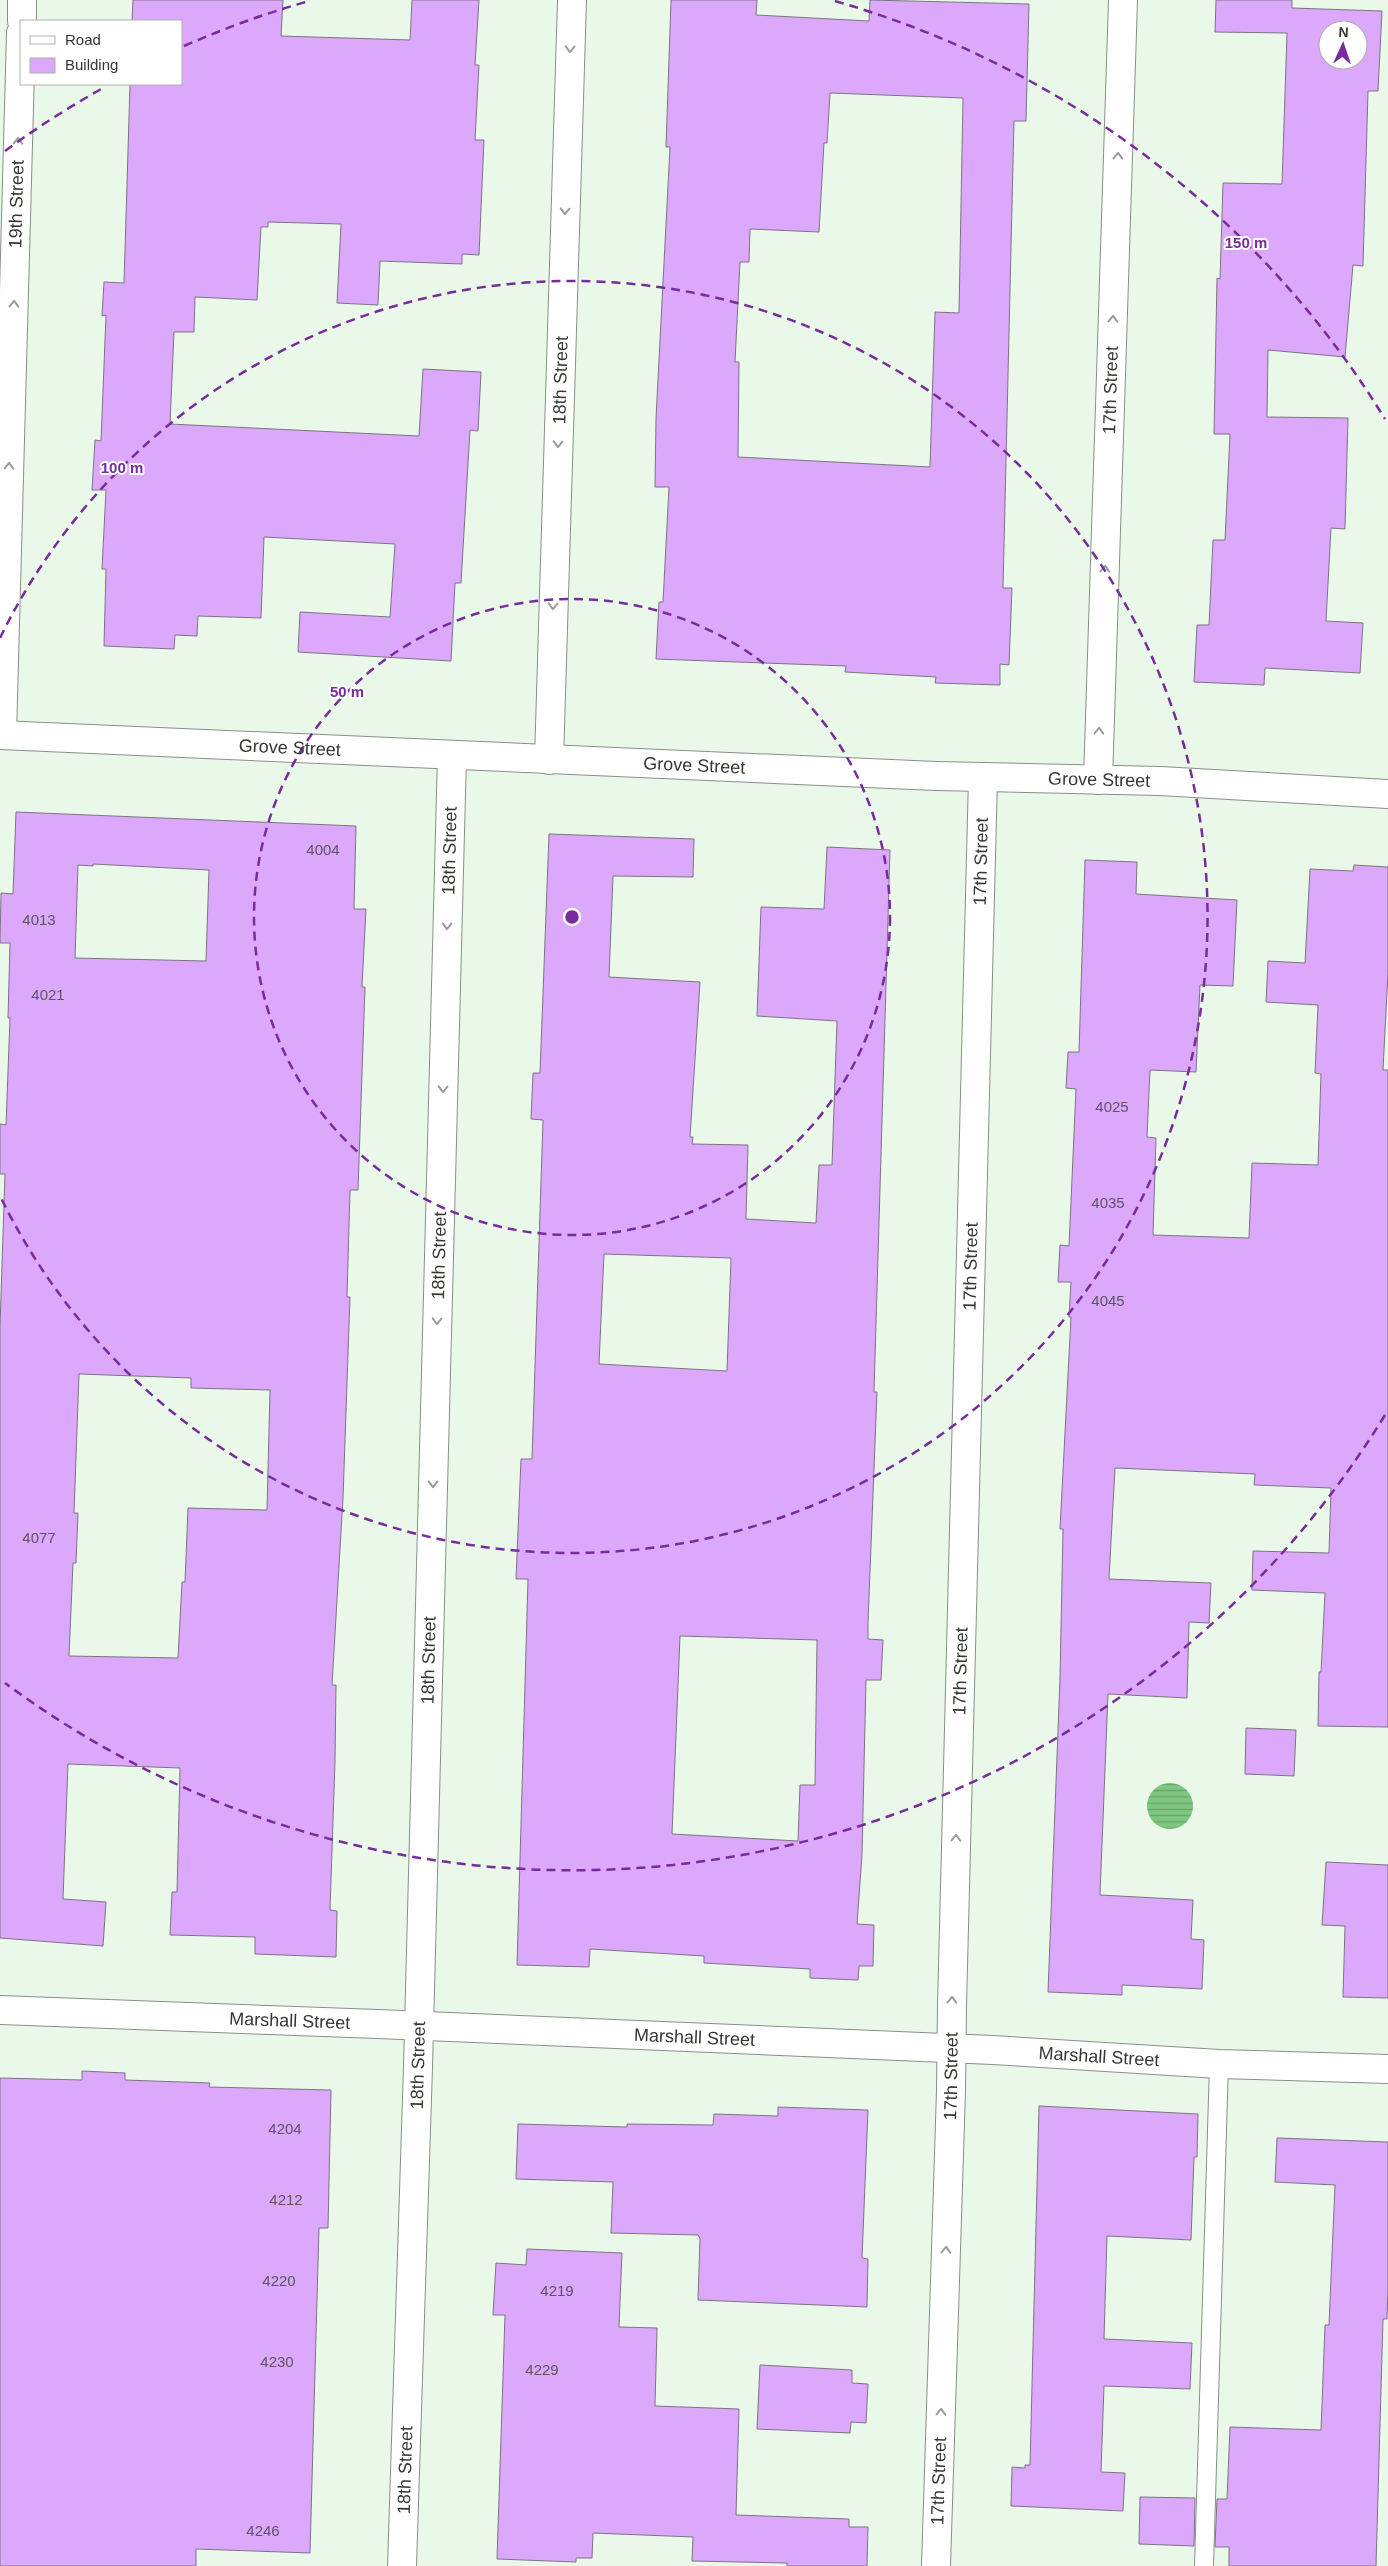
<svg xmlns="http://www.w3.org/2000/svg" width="1388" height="2566" viewBox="0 0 1388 2566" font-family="Helvetica,sans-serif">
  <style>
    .water { fill: url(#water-rules) }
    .building { fill: #dba8fb; stroke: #7c7482; fill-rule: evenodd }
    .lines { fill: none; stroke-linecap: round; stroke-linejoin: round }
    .service-casing { stroke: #859184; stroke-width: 20 }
    .minor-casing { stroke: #859184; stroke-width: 30 }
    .service { stroke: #fff; stroke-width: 18 }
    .minor { stroke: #fff; stroke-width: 28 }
    .oneway { stroke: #999c98 }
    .ring { fill: none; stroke: #772b9d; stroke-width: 2.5; stroke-dasharray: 9 6 }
    .labels { text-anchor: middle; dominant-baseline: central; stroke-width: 4; stroke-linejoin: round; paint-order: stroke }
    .number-label { font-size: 15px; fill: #5d5464 }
    .street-label { font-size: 18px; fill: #333832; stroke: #fff }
    .centre { fill: #772b9d; stroke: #fff; stroke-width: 2.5 }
    .ring-label { font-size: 15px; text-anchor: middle; font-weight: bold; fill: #772b9d; stroke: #fff; stroke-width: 4; stroke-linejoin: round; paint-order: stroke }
  </style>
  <defs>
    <pattern id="water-rules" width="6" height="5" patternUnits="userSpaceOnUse" patternTransform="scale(1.25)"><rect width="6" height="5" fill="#7dc780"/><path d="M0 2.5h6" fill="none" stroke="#67a369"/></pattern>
  </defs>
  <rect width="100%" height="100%" fill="#eaf8ea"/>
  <!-- water -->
  <circle class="water" cx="1170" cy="1806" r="23"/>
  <!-- building -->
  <g class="building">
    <polygon points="133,0 283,0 281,36 410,40 412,0 479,0 475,65 479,65 475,140 484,140 479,255 462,254 462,264 380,261 378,305 337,303 341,224 268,222 268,227 261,227 257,300 195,297 194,332 174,332 170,424 419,436 423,369 481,372 478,431 470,430 461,583 455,583 451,661 298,652 300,612 390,617 395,544 264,537 261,618 198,616 197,636 175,635 174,649 104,646 106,569 102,569 106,490 92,490 95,440 101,441 106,315 102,316 104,282 124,283 130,84 181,84 181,21 132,21"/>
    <path d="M 671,0 L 757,0 L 756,15 L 869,21 L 870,0 L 1029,4 L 1026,121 L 1014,121 L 1003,588 L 1012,588 L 1009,665 L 1000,664 L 1000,685 L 935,683 L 936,677 L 845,672 L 846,666 L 656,659 L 659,602 L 663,602 L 669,487 L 655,487 L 656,418 L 670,147 L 666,147 ZM 830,93 L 963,98 L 959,313 L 935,312 L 930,467 L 738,457 L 739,362 L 735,362 L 740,262 L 749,262 L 750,229 L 819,232 L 824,143 L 827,143 Z"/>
    <path d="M 1216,0 L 1292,0 L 1292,8 L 1382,11 L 1378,91 L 1368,91 L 1363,266 L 1353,265 L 1345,357 L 1268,350 L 1267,417 L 1348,418 L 1345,529 L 1331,528 L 1326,621 L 1363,623 L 1360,673 L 1265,668 L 1264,685 L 1194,682 L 1197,625 L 1209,625 L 1213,540 L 1225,540 L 1230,434 L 1214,434 L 1217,278 L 1220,279 L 1223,183 L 1282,184 L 1287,33 L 1215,32 ZM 1328,30 L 1358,30 L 1358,60 L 1328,60 Z"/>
    <path d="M 16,812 L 356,826 L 354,909 L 366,909 L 362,987 L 365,987 L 358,1190 L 350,1190 L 347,1297 L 350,1297 L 343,1498 L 332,1685 L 336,1685 L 335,1761 L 330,1910 L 337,1911 L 336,1957 L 255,1954 L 255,1937 L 170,1935 L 172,1892 L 177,1892 L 180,1768 L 68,1764 L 63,1899 L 106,1902 L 103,1946 L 0,1938 L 0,1326 L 5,1174 L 0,1174 L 0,1124 L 6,1125 L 10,1018 L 8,1018 L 10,943 L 0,943 L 1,893 L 13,894 ZM 93,864 L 209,870 L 206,961 L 75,958 L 78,865 L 93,866 ZM 79,1374 L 191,1378 L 191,1388 L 270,1390 L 267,1510 L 188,1508 L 185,1582 L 182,1582 L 178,1658 L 69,1656 L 73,1563 L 76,1563 L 78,1513 L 74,1513 Z"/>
    <path d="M 549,834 L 694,839 L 693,877 L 613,876 L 609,977 L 700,982 L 690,1137 L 693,1137 L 692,1144 L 748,1145 L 746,1219 L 816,1223 L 819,1165 L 832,1165 L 837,1021 L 757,1016 L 761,907 L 824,909 L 827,847 L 890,850 L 874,1392 L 877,1392 L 868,1623 L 868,1639 L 883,1640 L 881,1680 L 866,1680 L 862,1855 L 857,1924 L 874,1925 L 873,1966 L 859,1966 L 858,1980 L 810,1978 L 810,1969 L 704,1963 L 704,1956 L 590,1949 L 589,1967 L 517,1965 L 528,1579 L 516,1579 L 521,1459 L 532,1459 L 543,1120 L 531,1119 L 533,1073 L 540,1073 ZM 604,1254 L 731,1258 L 727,1371 L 599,1364 ZM 680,1636 L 817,1640 L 815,1785 L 800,1785 L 798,1841 L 672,1834 Z"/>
    <polygon points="1085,860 1137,862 1136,894 1237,900 1233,986 1200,985 1196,1072 1150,1070 1147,1137 1156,1138 1153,1235 1249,1238 1252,1163 1318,1165 1321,1074 1315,1073 1318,1005 1266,1002 1268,961 1305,963 1310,869 1353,871 1354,865 1388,867 1388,973 1383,1070 1388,1070 1388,1727 1318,1726 1319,1672 1321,1672 1325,1593 1252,1590 1253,1551 1329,1553 1331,1488 1254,1485 1255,1474 1115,1468 1109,1579 1211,1583 1209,1623 1189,1622 1187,1698 1108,1694 1100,1895 1193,1900 1191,1939 1204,1940 1202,1989 1122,1985 1122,1995 1048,1992 1060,1678 1063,1529 1060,1529 1071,1317 1069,1317 1071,1282 1058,1282 1060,1245 1069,1246 1076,1089 1066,1088 1068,1052 1079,1052"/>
    <polygon points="1246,1728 1296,1730 1294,1776 1245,1774"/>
    <polygon points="1326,1862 1388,1865 1388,1998 1343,1997 1345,1926 1322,1925"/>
    <polygon points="82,2071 125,2073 125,2080 210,2083 209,2087 331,2090 328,2228 319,2228 310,2553 196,2549 196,2566 0,2566 0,2078 82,2080"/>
    <polygon points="1039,2106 1198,2114 1197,2157 1194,2157 1191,2240 1107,2236 1104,2339 1192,2343 1190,2389 1104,2386 1101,2472 1125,2473 1123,2511 1011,2506 1012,2467 1025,2468 1025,2465 1030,2465"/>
    <polygon points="778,2107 868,2110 862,2258 868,2259 867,2307 698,2300 700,2238 698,2235 611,2233 613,2182 516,2179 518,2124 627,2127 627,2124 713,2125 714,2114 778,2116"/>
    <polygon points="1277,2138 1388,2142 1388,2289 1387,2319 1383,2319 1376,2566 1229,2566 1229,2547 1215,2547 1217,2499 1227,2499 1230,2427 1321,2430 1325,2325 1329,2325 1335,2185 1275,2182"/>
    <polygon points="527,2249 622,2253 619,2327 657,2328 655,2406 739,2409 736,2515 849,2519 849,2527 868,2527 867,2566 787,2566 787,2563 692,2561 693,2537 593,2533 592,2558 576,2558 576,2562 497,2559 505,2315 493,2315 496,2263 526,2265"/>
    <polygon points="760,2365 852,2370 852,2383 868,2384 866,2423 851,2422 850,2433 757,2429"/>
    <polygon points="1140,2497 1195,2498 1194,2546 1139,2544"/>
  </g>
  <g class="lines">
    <!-- service casing -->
    <g class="service-casing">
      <polyline id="service" points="1204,2566 1219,2064"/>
    </g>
    <!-- minor casing -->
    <g class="minor-casing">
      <g id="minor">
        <polyline points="22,21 22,0"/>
        <path id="s1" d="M 0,735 L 936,776 L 1160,781 L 1388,794"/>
        <path id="s2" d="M 2,735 L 21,33"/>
        <path id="s3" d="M 549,760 L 572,0"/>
        <path id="s4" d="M 1098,780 L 1123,0"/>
        <path id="s5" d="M 0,2010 L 378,2024 L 993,2050 L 1219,2064 L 1388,2069"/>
        <path id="s6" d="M 402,2566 L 418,2067 L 452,755"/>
        <path id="s7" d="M 936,2566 L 951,2091 L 952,2006 L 983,777"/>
      </g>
    </g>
    <!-- service -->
    <use href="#service" class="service"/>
    <!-- minor -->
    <use href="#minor" class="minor"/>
  </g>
  <!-- one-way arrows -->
  <defs><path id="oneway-chevron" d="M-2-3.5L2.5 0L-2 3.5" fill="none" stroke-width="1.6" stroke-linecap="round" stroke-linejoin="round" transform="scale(1.25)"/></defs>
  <g class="oneway">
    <use href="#oneway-chevron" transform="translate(570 49) rotate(92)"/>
    <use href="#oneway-chevron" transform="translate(18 141) rotate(-88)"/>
    <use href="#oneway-chevron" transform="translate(1118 156) rotate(-88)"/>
    <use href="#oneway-chevron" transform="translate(565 211) rotate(92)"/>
    <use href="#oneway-chevron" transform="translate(14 304) rotate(-88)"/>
    <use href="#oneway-chevron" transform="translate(1113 319) rotate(-88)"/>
    <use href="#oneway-chevron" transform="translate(558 444) rotate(92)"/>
    <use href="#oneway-chevron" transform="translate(9 466) rotate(-88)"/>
    <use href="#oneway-chevron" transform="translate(1105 569) rotate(-88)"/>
    <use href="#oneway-chevron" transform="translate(553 606) rotate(92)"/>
    <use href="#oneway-chevron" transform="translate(1099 731) rotate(-88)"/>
    <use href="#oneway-chevron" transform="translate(447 926) rotate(91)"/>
    <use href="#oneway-chevron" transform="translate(443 1089) rotate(91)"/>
    <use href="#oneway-chevron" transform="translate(437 1321) rotate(91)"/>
    <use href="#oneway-chevron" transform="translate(433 1484) rotate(91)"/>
    <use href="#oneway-chevron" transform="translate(956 1838) rotate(-89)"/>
    <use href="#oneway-chevron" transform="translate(952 2000) rotate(-89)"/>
    <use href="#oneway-chevron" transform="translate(946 2250) rotate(-88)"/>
    <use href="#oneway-chevron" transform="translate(941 2412) rotate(-88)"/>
  </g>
  <!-- distance rings -->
  <g class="ring">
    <circle cx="572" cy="917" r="318"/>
    <path d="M0 638A636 636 0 1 1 0 1196"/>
    <path d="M1385 1415A953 953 0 0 1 5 1683M5 151A953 953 0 0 1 103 88M184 46A953 953 0 0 1 309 1M835 1A953 953 0 0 1 1385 419"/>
  </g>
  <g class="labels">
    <!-- number labels -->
    <g class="number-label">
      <text x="323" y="849">4004</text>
      <text x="39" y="919">4013</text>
      <text x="48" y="994">4021</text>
      <text x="1112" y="1106">4025</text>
      <text x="1108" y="1202">4035</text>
      <text x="1108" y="1300">4045</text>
      <text x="39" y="1537">4077</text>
      <text x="285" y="2128">4204</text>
      <text x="286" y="2199">4212</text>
      <text x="279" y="2280">4220</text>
      <text x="557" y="2290">4219</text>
      <text x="277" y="2361">4230</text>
      <text x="542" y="2369">4229</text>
      <text x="263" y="2530">4246</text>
    </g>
    <!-- street labels -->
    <g class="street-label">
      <text stroke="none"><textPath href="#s2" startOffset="531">19th Street</textPath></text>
      <text stroke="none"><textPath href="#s3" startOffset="380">18th Street</textPath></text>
      <text stroke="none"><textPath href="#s4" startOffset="390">17th Street</textPath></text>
      <text stroke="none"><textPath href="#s1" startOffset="290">Grove Street</textPath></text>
      <text stroke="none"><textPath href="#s1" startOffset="695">Grove Street</textPath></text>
      <text stroke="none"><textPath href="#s1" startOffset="1100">Grove Street</textPath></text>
      <text stroke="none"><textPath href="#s6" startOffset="1716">18th Street</textPath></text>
      <text stroke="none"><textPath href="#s7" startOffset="1705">17th Street</textPath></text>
      <text stroke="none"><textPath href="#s6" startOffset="1311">18th Street</textPath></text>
      <text stroke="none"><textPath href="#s7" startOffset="1300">17th Street</textPath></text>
      <text stroke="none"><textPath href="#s6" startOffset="906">18th Street</textPath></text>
      <text stroke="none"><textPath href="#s7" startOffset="895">17th Street</textPath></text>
      <text stroke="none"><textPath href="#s5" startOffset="290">Marshall Street</textPath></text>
      <text stroke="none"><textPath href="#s5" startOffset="695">Marshall Street</textPath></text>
      <text stroke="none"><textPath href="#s5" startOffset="1100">Marshall Street</textPath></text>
      <text stroke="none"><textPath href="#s6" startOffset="501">18th Street</textPath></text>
      <text stroke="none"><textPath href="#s7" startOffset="490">17th Street</textPath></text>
      <text stroke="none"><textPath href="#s6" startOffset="96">18th Street</textPath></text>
      <text stroke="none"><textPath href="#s7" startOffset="85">17th Street</textPath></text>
    </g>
  </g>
  <circle cx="572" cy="917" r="8" class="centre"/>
  <g class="ring-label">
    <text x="1246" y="248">150 m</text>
    <text x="122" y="473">100 m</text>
    <text x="347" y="697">50 m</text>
  </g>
  <!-- legend -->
  <rect x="20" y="20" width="162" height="65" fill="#ffffff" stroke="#adafad"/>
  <rect x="30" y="36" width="25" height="8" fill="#ffffff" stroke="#adafad"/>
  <text x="65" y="45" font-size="15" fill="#333832">Road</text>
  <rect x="30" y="58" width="25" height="15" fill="#dba8fb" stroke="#adafad"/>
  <text x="65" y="70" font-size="15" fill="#333832">Building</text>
  <!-- north arrow -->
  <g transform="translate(1343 45) rotate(3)"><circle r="24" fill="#ffffff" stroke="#adafad"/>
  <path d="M0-4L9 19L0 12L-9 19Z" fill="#772b9d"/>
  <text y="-8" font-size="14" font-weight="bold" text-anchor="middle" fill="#333832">N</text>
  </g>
</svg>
